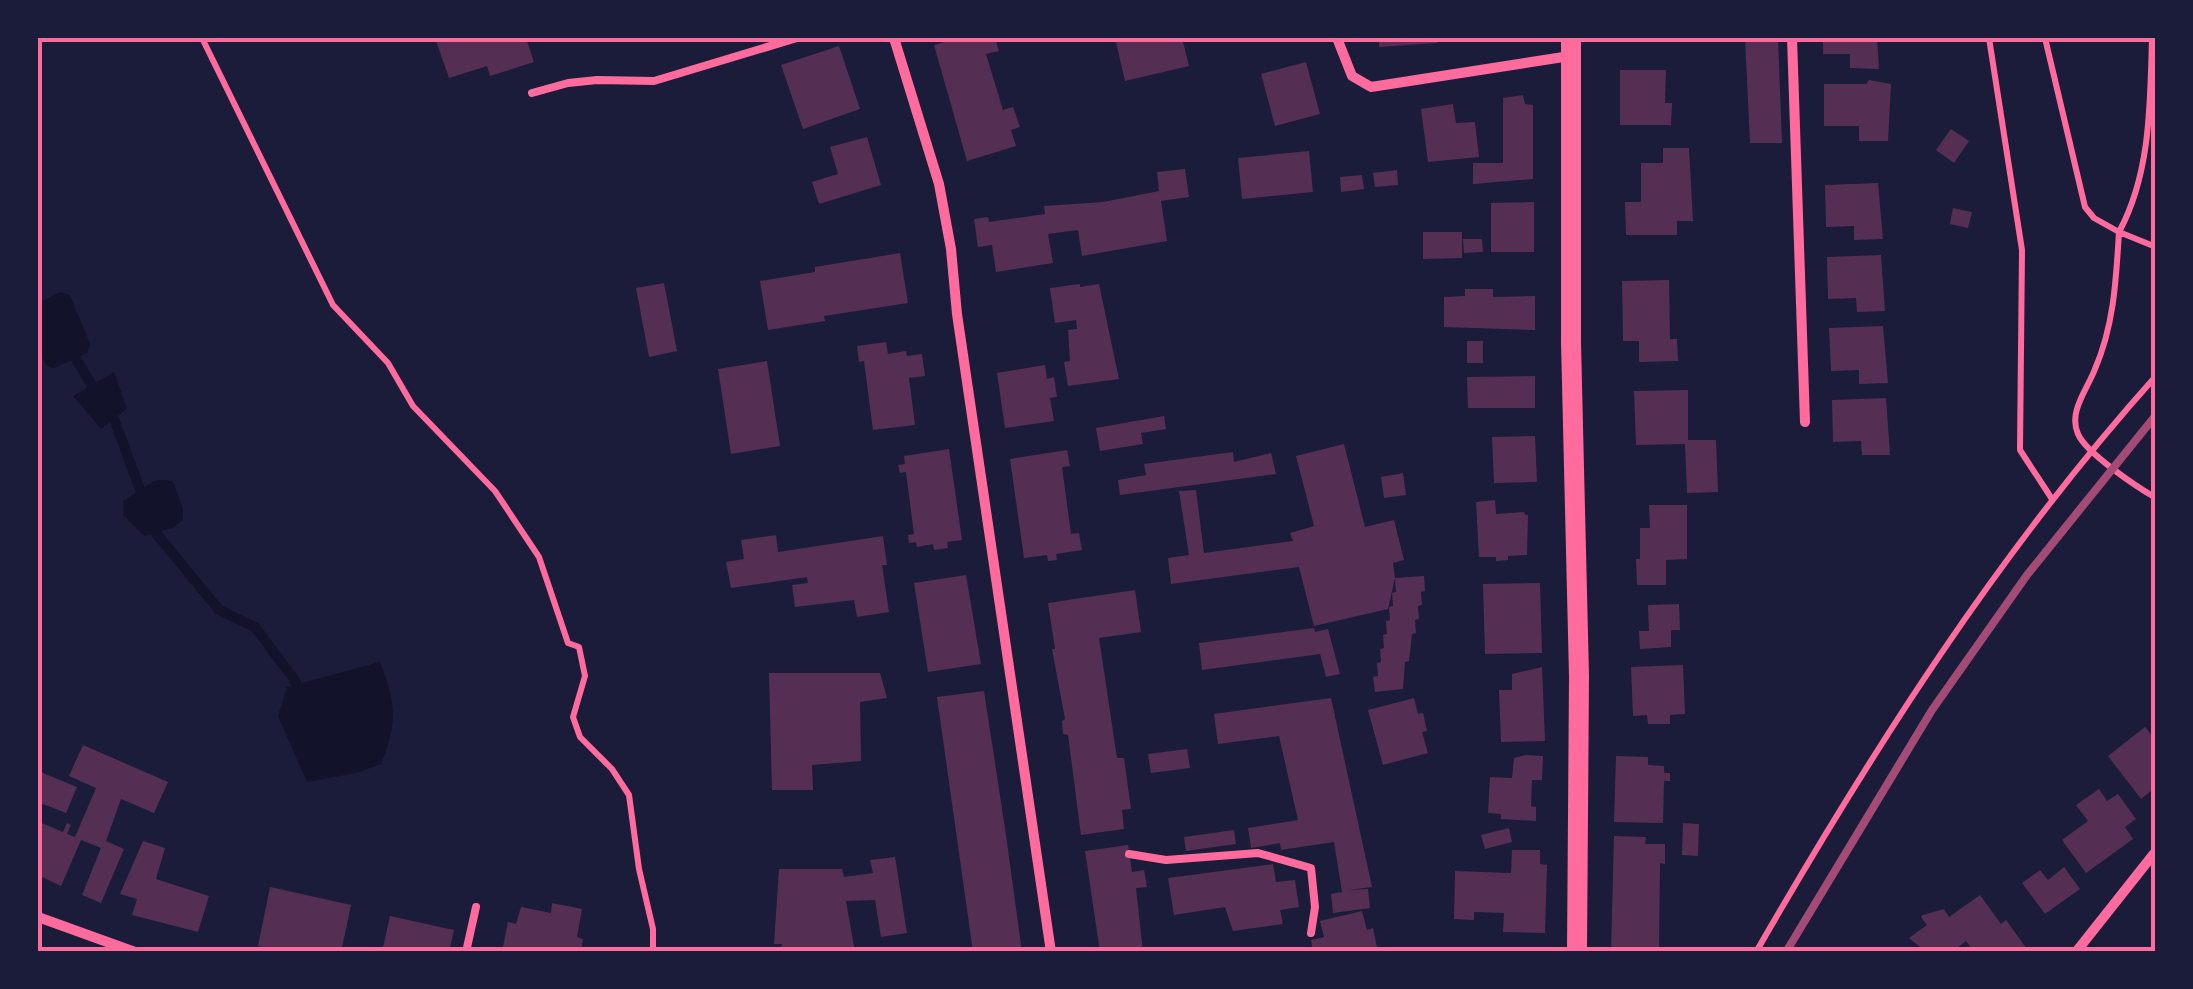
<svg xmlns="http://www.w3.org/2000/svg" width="2193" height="989" viewBox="0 0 2193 989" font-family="'Golos Text',sans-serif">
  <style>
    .water { fill: #12122b }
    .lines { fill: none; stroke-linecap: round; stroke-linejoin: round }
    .stream { stroke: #12122b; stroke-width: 10 }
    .building { fill: #542f53 }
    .path { stroke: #ff6b9d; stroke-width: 6 }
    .service { stroke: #ff6b9d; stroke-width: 8 }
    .minor { stroke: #ff6b9d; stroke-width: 10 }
    .secondary { stroke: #ff6b9d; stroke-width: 20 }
    .rail { stroke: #a44b75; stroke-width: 8 }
    .neatline { fill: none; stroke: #ff6b9d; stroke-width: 4 }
  </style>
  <rect width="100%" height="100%" fill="#1b1b3a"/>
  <!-- water -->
  <g class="water">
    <polygon points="60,292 70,295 90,344 87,353 54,368 47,366 38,351 38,303"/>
    <polygon points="114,372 127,409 101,429 73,396"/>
    <polygon points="166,480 173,482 183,509 183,519 175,527 144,536 123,515 123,501 154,481"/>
    <path d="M 380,662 C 396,705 398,721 381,764 L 356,773 L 307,782 L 278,716 L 287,687 Z"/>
  </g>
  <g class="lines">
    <!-- stream -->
    <g class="stream">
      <polyline points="69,348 97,393"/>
      <polyline points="107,407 114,419 145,503"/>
      <polyline points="152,523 156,533 219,610 255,627 296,682"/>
    </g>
  </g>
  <!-- building -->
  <g class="building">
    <polygon points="435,38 526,38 534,62 490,76 487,66 449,78"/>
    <polygon points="958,38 995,38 999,51 986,54 1003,110 1013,107 1020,127 1011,130 1016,146 967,161 934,45"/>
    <polygon points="1115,38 1182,38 1189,66 1125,81"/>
    <polygon points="1379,38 1437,38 1437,43 1379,47"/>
    <polygon points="1745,38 1778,38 1782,143 1750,143"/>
    <polygon points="1823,38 1877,38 1879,69 1850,68 1850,54 1823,54"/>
    <polygon points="839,46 860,109 803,129 781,65"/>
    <polygon points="1306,62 1320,114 1275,126 1261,74"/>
    <polygon points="1620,70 1666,70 1665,103 1672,103 1671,125 1620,125"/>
    <polygon points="1869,80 1891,84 1888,141 1859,141 1859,126 1824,126 1824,84 1866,84"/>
    <polygon points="1523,95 1525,104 1533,105 1533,179 1473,184 1473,163 1503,163 1503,98"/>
    <polygon points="1453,104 1456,123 1475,122 1479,157 1428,162 1421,109"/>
    <polygon points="1951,129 1969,141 1954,163 1936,150"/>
    <polygon points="867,137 881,185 819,204 812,182 838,174 830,147"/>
    <polygon points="1663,148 1689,148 1693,221 1677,221 1677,235 1626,235 1625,202 1641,202 1641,163 1663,163"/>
    <polygon points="1309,151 1313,192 1242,199 1238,158"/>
    <polygon points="1185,169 1189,197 1161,201 1167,241 1082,256 1078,230 1048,234 1053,263 996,272 992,245 978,247 974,219 988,217 989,222 1045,214 1044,206 1103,202 1159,191 1157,172"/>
    <polygon points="1397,170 1398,185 1375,187 1373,173"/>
    <polygon points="1362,175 1364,189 1341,192 1340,177"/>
    <polygon points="1878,183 1883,239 1854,240 1854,226 1826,227 1825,185"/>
    <polygon points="1534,202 1534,252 1491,252 1491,203"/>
    <polygon points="1953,208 1972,212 1968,228 1950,224"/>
    <polygon points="1423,232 1462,232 1462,258 1423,259"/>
    <polygon points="1463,239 1482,239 1483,252 1464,253"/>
    <polygon points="900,253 908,303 824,316 825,321 768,330 760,281 815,272 815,267"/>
    <polygon points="1881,255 1885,311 1857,312 1856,298 1828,299 1827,257"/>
    <polygon points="1669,280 1670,339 1677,339 1678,361 1639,362 1639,341 1623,341 1622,281"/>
    <polygon points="664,283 677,351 649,357 636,288"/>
    <polygon points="1080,284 1080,287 1099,284 1119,379 1068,386 1064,362 1070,361 1068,330 1077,329 1076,320 1055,323 1050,288"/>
    <polygon points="1465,289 1493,289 1493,297 1535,296 1535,330 1444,327 1444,297 1465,296"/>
    <polygon points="1883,326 1888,383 1859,384 1859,370 1831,371 1829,328"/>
    <rect x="1467" y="341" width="16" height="22"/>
    <polygon points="886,342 888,354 906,351 907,356 922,354 925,376 909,378 915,425 873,430 864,361 859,362 857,346"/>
    <polygon points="767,361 780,446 731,454 718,369"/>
    <polygon points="1045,365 1047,379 1054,377 1057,397 1050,398 1054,421 1005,428 997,373"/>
    <polygon points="1535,376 1535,408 1468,408 1467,377"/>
    <polygon points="1688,390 1688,440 1716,440 1718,492 1687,493 1685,444 1636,445 1634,391"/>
    <polygon points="1886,398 1890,455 1862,455 1861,441 1833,442 1832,400"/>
    <polygon points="1164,416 1166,429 1141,433 1143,444 1100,451 1096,428"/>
    <polygon points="1535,436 1537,482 1494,483 1492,437"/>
    <polygon points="1344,444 1365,527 1394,520 1404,560 1393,563 1395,578 1424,576 1425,591 1421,592 1422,605 1418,606 1419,619 1415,620 1416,633 1412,634 1409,661 1405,662 1403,689 1375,692 1373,677 1378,676 1377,663 1381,662 1380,649 1384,648 1383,635 1387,634 1386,621 1390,620 1389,607 1393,606 1392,593 1396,592 1395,578 1388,609 1314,626 1299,567 1171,584 1168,558 1189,555 1179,491 1196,490 1204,553 1293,541 1290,533 1314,526 1296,456"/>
    <polygon points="949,449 962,540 947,542 948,548 934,550 933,544 917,547 916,542 909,543 908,535 914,534 906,472 900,473 898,465 905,464 904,456"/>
    <polygon points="1067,450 1070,466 1062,467 1071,534 1079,533 1082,550 1056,554 1057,560 1048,561 1047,555 1024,558 1010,459"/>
    <polygon points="1233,452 1234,462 1271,453 1276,474 1120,495 1118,480 1146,475 1144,464"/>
    <polygon points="1403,473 1406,495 1384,498 1381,477"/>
    <polygon points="1495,500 1496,514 1524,512 1525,515 1528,515 1527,555 1508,556 1508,560 1496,561 1496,557 1479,557 1476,502"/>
    <polygon points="1649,505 1687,505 1687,559 1666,560 1666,585 1637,585 1636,559 1640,559 1640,528 1650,528"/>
    <polygon points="776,535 778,552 883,536 887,565 882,565 889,612 857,617 854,600 795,607 792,585 808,583 807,577 731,588 726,562 744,559 741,540"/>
    <polygon points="966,575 981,664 928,672 914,583"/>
    <polygon points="1540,583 1542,653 1485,654 1483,584"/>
    <polygon points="1135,590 1141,632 1099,638 1117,758 1124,758 1131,809 1122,810 1124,829 1081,835 1068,735 1063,734 1062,721 1065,719 1052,649 1055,649 1048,603"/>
    <polygon points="1679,604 1680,630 1671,630 1671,647 1640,649 1639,631 1649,631 1648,605"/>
    <polygon points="1314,628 1315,632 1328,629 1340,674 1326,677 1320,654 1202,670 1199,643"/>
    <polygon points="1683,665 1685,714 1670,715 1670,724 1648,724 1647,715 1633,716 1631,667"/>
    <polygon points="1542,667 1545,741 1501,742 1499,690 1512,690 1512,674"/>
    <polygon points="769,673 880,673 887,698 860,702 861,761 812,765 813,790 772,790"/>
    <polygon points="984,691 1006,835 1022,952 973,952 937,697"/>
    <polygon points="1331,698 1372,887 1348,890 1368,889 1370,908 1333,913 1331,894 1342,892 1334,842 1281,850 1280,843 1251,848 1248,828 1298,820 1279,736 1218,744 1214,714"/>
    <polygon points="1414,698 1418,714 1423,713 1427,731 1422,732 1428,753 1383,765 1368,710"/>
    <polygon points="2145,727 2156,741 2156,787 2141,799 2108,756"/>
    <polygon points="83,745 168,782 154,813 121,799 106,841 124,849 101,903 82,895 101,848 81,840 61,886 38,875 39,822 63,832 67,823 71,825 67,834 75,837 96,788 69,776"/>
    <polygon points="1187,749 1190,768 1151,773 1148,754"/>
    <polygon points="1526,755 1543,756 1542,780 1532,780 1531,806 1536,807 1536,821 1501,819 1501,814 1488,813 1490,777 1512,778 1514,758"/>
    <polygon points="1616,756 1648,757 1648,765 1664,766 1664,773 1670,773 1670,781 1664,781 1663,823 1614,822"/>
    <polygon points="38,771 77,787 66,813 38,802"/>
    <polygon points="2099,789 2107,801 2118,794 2136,819 2125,827 2133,839 2086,873 2062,840 2088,821 2076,805"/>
    <polygon points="1683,823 1699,824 1698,856 1682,855"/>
    <polygon points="1509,828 1512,842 1485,849 1481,835"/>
    <polygon points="1234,830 1236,844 1186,851 1184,837"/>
    <polygon points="1614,836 1646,837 1645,844 1665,844 1665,864 1660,863 1659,952 1611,952"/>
    <polygon points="143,841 165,848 156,879 209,896 198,932 132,915 137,899 120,894"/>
    <polygon points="1128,845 1132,872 1144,870 1147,887 1136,888 1143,952 1100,952 1085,851"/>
    <polygon points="1512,850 1540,850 1540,864 1547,865 1545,933 1503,932 1504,913 1474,912 1474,920 1454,919 1455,871 1511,873"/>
    <polygon points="895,857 907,933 881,937 875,900 846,901 855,952 780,952 782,944 774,944 779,869 842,869 844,877 873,873 870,860"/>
    <polygon points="1273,864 1276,882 1295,880 1299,907 1280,910 1283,924 1233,931 1225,907 1174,915 1168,878"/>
    <polygon points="2064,867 2080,889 2045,914 2022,883 2040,870 2048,880"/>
    <polygon points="270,887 351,905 341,952 285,952 258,946"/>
    <polygon points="1980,895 2001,924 2006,920 2029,952 1974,952 1966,941 1952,952 1926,952 1909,938 1927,925 1921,917 1923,915 1944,909 1949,917"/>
    <polygon points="552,903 582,909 577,937 583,939 581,952 502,952 508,922 516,924 521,907 551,913"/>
    <polygon points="1362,911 1367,930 1373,928 1378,952 1313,952 1311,940 1324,937 1320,921"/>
    <polygon points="390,916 454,930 449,952 382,952"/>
  </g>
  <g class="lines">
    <!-- path -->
    <g class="path">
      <polyline points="202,38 333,305 388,363 413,406 495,491 539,557 568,643 579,647 585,676 573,717 580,737 612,769 629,795 639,869 653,929 653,952"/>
      <polyline points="1989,38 2022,250 2020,450 2052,499"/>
      <path d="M 2045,38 L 2085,207 L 2094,218 L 2119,232 C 2151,173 2150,103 2152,38"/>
      <path d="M 2156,247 L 2119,232 C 2116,280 2114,325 2095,369 C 2087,390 2068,412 2078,434 C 2086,453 2137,487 2156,498"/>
      <path d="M 1756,952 C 1873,749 2000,550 2156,376"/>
    </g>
    <!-- service -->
    <g class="service">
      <polyline points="532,93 568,83 597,80 654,81 797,38"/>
      <polyline points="1129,854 1166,860 1258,853 1311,868 1315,907 1311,933"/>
      <polyline points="466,952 476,907"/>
    </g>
    <!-- minor -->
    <g class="minor">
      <polyline points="894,38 939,184 951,249 957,314 1051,952"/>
      <polyline points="1337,38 1352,76 1371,87 1570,56"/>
      <polyline points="1792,38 1805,422"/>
      <polyline points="38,917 135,952"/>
      <polyline points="2076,952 2156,851"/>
    </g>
    <!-- secondary -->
    <polyline class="secondary" points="1571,38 1571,342 1579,676 1577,952"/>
    <!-- rail -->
    <polyline class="rail" points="1786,952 1932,710 2027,575 2156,415"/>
  </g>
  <!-- border -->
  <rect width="2193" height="989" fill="none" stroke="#1b1b3a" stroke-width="80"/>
  <rect x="40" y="40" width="2113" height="909" class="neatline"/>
</svg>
